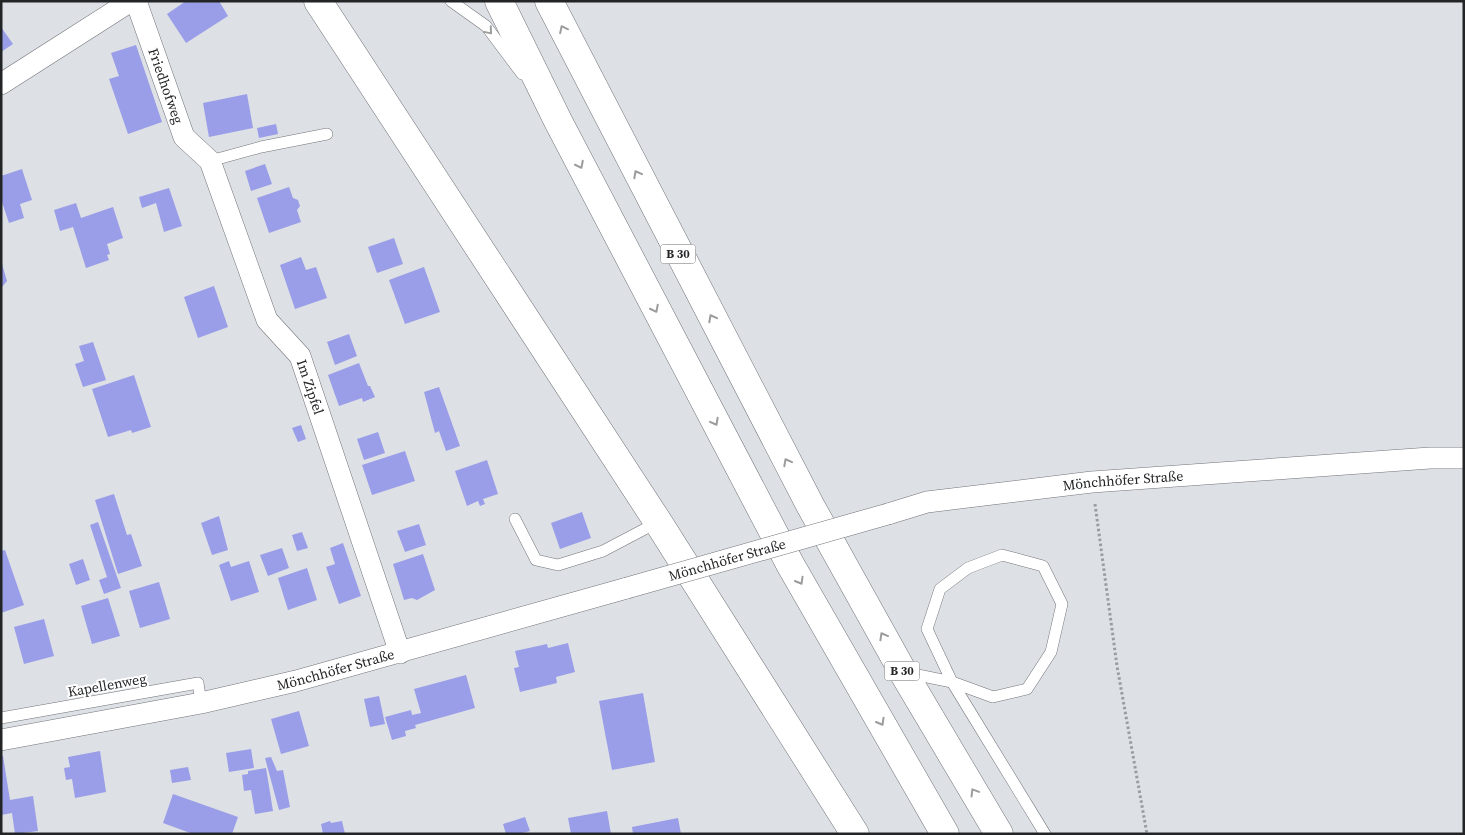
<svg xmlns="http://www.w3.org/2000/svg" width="1465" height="835" viewBox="0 0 1465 835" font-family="'Source Serif 4',serif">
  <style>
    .building { fill: #9a9de7 }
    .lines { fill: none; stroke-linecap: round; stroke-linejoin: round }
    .service-casing { stroke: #717479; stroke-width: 12 }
    .minor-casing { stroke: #717479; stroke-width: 22 }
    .secondary-casing { stroke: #717479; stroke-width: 29 }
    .trunk-casing { stroke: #717479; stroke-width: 29 }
    .path { stroke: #989b9f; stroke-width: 3; stroke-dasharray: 2.5 2.5; stroke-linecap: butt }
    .service { stroke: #fff; stroke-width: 11 }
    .minor { stroke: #fff; stroke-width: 21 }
    .secondary { stroke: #fff; stroke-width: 28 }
    .trunk { stroke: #fff; stroke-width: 28 }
    .minor-bridge-casing { stroke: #717479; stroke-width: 22; stroke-linecap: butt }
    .minor-bridge { stroke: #fff; stroke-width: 21 }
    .oneway { stroke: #9c9c9d }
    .labels { text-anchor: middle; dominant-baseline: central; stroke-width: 4; stroke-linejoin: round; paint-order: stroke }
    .shield { fill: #fff; stroke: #656667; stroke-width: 1 }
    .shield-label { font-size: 12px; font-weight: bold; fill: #232426 }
    .street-label { font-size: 14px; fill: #232426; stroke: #fff }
  </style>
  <rect width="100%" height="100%" fill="#dde1e6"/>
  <!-- building -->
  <g class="building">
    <polygon points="186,1 219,1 228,16 186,43 167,14"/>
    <polygon points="1,27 13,44 1,52"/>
    <polygon points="136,45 162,122 128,134 109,79 119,76 111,53"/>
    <polygon points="247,94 253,128 209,137 203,103"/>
    <polygon points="276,124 278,134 259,138 257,128"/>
    <polygon points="265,164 272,184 251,191 245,171"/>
    <polygon points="22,169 32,200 20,204 24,218 9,223 1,199 1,176"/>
    <polygon points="289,187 293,198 298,200 300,206 297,210 301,222 269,233 257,198"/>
    <polygon points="169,188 182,226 164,232 156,203 142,208 139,197"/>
    <polygon points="76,203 81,218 113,207 123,238 107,244 110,254 107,255 109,260 86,268 73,227 60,231 54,210"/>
    <polygon points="394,238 403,264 377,273 368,247"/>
    <polygon points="301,257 306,270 316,267 327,298 295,309 280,265"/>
    <polygon points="2,264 7,281 1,288 1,264"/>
    <polygon points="424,267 440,312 405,324 389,280"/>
    <polygon points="214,286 228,327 198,338 184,297"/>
    <polygon points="349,334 357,356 335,365 327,342"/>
    <polygon points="93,342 106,380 83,387 75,364 84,361 79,346"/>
    <polygon points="359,363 368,386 370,386 375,397 363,402 362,398 339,406 328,375"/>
    <polygon points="134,375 151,427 132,433 131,430 108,437 92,389"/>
    <polygon points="439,387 460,446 446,451 439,431 435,433 424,392"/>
    <polygon points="301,425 306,439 298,442 292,428"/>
    <polygon points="378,432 385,453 364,460 357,439"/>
    <polygon points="405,451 415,481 372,495 362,465"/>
    <polygon points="487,460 498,494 483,499 485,504 480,506 478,501 467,506 455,471"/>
    <polygon points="114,494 127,535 131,534 142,566 118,574 95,500"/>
    <polygon points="582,512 591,538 560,549 551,523"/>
    <polygon points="219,516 228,550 212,555 201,523"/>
    <polygon points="98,522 121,588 104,594 99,580 107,577 90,525"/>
    <polygon points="419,524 426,545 405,552 397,531"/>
    <polygon points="302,532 308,548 297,551 292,535"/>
    <polygon points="343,543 361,596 339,604 326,567 335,564 330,548"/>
    <polygon points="282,548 289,568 268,576 260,555"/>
    <polygon points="5,550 24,605 1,613 1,551"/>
    <polygon points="423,554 435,590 417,600 412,598 404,600 393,564"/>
    <polygon points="83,559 90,580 76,585 69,564"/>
    <polygon points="229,561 231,567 249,561 259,592 231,601 219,565"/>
    <polygon points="307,568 317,600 288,610 278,578"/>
    <polygon points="159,582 170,619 140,628 129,591"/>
    <polygon points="108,598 120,636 92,644 81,606"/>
    <polygon points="44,619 54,656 24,664 14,627"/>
    <polygon points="568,643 575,672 556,677 557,683 520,692 514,668 519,667 515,651 547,644 548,648"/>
    <polygon points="466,675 475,708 415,725 416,728 405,731 406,736 392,740 385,717 411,710 412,715 421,713 414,689"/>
    <polygon points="643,693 655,762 612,770 599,701"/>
    <polygon points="379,696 385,724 370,727 364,699"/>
    <polygon points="299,711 309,746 281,754 271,719"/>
    <polygon points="251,749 254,768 229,772 226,753"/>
    <polygon points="100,751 106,792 75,798 72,779 66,780 64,768 70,767 68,757"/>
    <polygon points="1,756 3,756 10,800 33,796 38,831 15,834 12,813 1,815"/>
    <polygon points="271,757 277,771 283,770 290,807 279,810 265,758"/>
    <polygon points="188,767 191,780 172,783 170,770"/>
    <polygon points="266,768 273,811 255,814 251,790 244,791 242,775 248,774 248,771"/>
    <polygon points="173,794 238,817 232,834 193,834 163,823"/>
    <polygon points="607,811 611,834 571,834 568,818"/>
    <polygon points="525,817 530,831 519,834 506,834 503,824"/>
    <polygon points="678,818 681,834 633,834 632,827"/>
    <polygon points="330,821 331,823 342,821 345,834 323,834 321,824"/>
  </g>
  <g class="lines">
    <!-- service casing -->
    <g class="service-casing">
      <g id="service">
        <polyline points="451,1 486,26 522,74"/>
        <polyline points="210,161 261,147 327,134"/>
        <polyline points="515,519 536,560 558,565 603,551 658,522"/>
        <polygon points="1002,555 1043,566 1062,604 1051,652 1027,689 993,697 952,682 927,629 940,589 968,568"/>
        <polyline points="908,673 952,682 1045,834"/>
        <polyline points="1,718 198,683 201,703"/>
      </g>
    </g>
    <!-- minor casing -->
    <g class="minor-casing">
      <g id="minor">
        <path id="s1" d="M 136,1 L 184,137 L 210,161 L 267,320 L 300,356 L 400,653"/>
        <polyline points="1,84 131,1"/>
        <path id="s2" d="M 888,514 L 927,502 L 1092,482 L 1430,458 L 1464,458"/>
        <path id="s3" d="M 1,740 L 201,703 L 296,681 L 627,588"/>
      </g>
    </g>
    <!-- secondary casing -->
    <g class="secondary-casing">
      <polyline id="secondary" points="318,1 658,522 855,834"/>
    </g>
    <!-- trunk casing -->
    <g class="trunk-casing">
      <g id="trunk">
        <polyline points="499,1 558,121 790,564 945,834"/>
        <polyline points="549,1 810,505 903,672 999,834"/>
      </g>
    </g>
    <!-- path -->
    <polyline class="path" points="1095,504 1117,666 1147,834"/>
    <!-- service -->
    <use href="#service" class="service"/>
    <!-- minor -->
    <use href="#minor" class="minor"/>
    <!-- secondary -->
    <use href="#secondary" class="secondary"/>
    <!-- trunk -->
    <use href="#trunk" class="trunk"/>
    <!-- minor-bridge casing -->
    <g class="minor-bridge-casing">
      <g id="minor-bridge">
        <path id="s4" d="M 627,588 L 888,514"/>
      </g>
    </g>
    <!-- minor-bridge -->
    <use href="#minor-bridge" class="minor-bridge"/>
  </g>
  <!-- one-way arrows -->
  <defs><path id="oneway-chevron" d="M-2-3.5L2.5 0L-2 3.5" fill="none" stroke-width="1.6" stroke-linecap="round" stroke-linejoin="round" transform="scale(1.25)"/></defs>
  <g class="oneway">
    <use href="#oneway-chevron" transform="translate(563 29) rotate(-116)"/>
    <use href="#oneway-chevron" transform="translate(489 31) rotate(50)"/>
    <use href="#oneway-chevron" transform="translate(580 165) rotate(63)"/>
    <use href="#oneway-chevron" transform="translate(637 174) rotate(-118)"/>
    <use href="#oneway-chevron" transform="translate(655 309) rotate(63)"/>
    <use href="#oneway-chevron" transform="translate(712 318) rotate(-118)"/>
    <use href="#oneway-chevron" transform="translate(715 422) rotate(62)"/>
    <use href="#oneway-chevron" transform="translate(787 462) rotate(-118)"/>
    <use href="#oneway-chevron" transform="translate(800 581) rotate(60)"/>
    <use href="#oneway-chevron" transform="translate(883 636) rotate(-119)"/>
    <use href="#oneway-chevron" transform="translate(881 722) rotate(60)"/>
    <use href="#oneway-chevron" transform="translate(974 792) rotate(-121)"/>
  </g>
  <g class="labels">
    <!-- shield labels -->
    <g class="shield">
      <rect x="660.5" y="244.5" width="35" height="19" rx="4"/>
      <rect x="884.5" y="661.5" width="35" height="19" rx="4"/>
    </g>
    <g class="shield-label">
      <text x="678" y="254">B 30</text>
      <text x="902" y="671">B 30</text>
    </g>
    <!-- street labels -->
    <g class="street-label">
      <text stroke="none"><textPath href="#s1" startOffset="90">Friedhofweg</textPath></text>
      <text stroke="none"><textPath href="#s1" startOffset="430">Im Zipfel</textPath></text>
      <text stroke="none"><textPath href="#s2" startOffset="238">Mönchhöfer Straße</textPath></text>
      <text stroke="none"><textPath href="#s4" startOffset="104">Mönchhöfer Straße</textPath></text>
      <text stroke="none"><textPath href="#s3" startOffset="342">Mönchhöfer Straße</textPath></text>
      <text transform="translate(107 685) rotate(-10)">Kapellenweg</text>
    </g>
  </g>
  <!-- border -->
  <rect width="1465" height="835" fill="none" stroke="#232426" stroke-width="5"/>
</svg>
